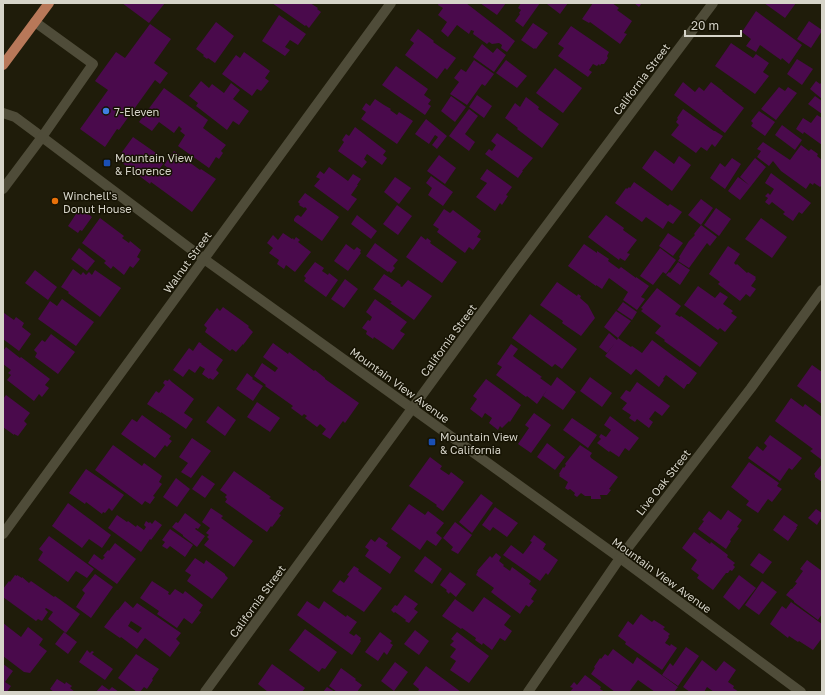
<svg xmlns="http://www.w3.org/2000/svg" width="825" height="695" viewBox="0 0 825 695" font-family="'Golos Text',sans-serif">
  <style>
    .building { fill: #4a0a4c; fill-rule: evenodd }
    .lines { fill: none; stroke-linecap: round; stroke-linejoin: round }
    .minor { stroke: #4f4c39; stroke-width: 10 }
    .major { stroke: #b87859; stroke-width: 10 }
    .shop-dot { fill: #3f7fe0; stroke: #161303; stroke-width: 1.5 }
    .transit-dot { fill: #1a4fb4; stroke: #161303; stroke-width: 1.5 }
    .food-dot { fill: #e8710a; stroke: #161303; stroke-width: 1.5 }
    .labels { text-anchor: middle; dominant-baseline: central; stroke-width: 3; stroke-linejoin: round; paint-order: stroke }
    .street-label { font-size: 11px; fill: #d6d4c9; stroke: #161303 }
    .poi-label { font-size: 11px; fill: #d6d4c9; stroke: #161303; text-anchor: start }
  </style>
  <rect width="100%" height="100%" fill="#1f1c0a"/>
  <!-- building -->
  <g class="building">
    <polygon points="122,3 165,3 149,23"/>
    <polygon points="272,3 310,3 318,8 317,9 321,12 309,28 306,25 305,26"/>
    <polygon points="439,3 466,3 515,41 507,52 501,48 502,45 499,43 492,44 489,42 487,44 473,34 474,31 471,30 469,34 457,25 448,37 441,31 447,22 438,15 443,8 438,5"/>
    <polygon points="480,3 506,3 497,15"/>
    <polygon points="521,3 540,3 523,27 515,21 520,14 519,13 521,10 518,8"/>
    <polygon points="548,3 568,3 560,14 547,4"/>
    <polygon points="593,3 612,3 619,8 617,10 632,21 624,33 627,34 620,44 590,22 589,23 582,19"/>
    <polygon points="634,3 642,3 639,7"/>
    <polygon points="764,3 796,3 785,18"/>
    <polygon points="756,11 802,45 789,64 782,58 781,60 760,45 756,52 746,46 751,39 742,32"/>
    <polygon points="279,15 306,34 298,45 290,40 285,47 290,50 285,56 262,41"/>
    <polygon points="809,21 822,30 822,31 811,48 797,39"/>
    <polygon points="216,22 234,36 215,63 208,58 207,59 203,56 204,55 196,49"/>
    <polygon points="533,23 548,33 536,49 535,48 534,49 521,40"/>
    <polygon points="150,24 171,39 154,63 168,73 160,84 155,80 119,130 117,129 105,147 80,129 108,90 95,81 116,52 125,58"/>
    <polygon points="571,26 609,52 607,56 608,58 604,64 601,64 600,66 599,64 597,66 593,64 589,70 592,72 588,77 558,56 564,48 558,44"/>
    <polygon points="418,29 434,41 433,42 456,58 447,70 445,68 437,79 405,55 414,43 410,40"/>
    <polygon points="731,43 753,58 756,54 769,63 763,72 769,76 755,94 715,66"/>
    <polygon points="482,44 493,53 497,48 506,55 494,72 473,57"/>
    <polygon points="244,52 270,71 265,78 269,81 261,91 257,89 252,96 222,74 236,55 240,58"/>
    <polygon points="797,59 813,69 802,85 787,74"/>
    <polygon points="474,60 494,74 485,86 482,84 467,105 450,94 459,82 454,78 461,69 466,72"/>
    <polygon points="506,60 527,76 517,88 496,73"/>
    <polygon points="396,66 428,89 424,95 431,100 428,104 431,106 425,115 382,85"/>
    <polygon points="555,68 582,88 563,113 536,93"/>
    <polygon points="201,81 209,88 212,84 224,93 231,83 240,90 233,99 249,111 239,125 233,121 227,130 196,106 198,103 189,96"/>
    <polygon points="816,81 820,84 822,82 822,99 810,89"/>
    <polygon points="683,82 695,92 699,87 704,91 711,82 723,91 722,91 744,108 725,133 674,95"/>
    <polygon points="779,87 785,91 788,87 797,93 776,120 761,109"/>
    <polygon points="164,88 208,120 203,128 226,145 221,151 223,153 219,159 216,157 209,168 178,146 185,135 180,131 182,129 179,126 174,133 159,122 152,131 139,122"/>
    <polygon points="477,95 492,106 484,118 469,107"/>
    <polygon points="451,96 466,107 455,122 441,111"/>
    <polygon points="815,96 822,101 822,114 808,104"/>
    <polygon points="526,97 539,107 538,109 559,124 542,148 517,129 518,128 505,118 515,103 520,107"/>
    <polygon points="375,99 384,105 391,109 390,110 397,115 399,112 413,121 397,144 361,119 366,112 362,109 366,103 370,106"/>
    <polygon points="469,109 478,116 465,134 475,142 469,151 449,136"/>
    <polygon points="683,109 714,131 715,131 723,136 715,147 712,144 707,151 701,147 696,153 671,135 679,125 676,122 678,119 677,118"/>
    <polygon points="759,111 775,122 765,136 751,126 753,123 751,121"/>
    <polygon points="817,115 822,118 822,145 804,132 803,134 796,129 803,118 811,123"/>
    <polygon points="426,119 447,136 437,149 432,145 438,137 435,135 429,144 415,134"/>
    <polygon points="782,125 802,140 795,150 775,135"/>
    <polygon points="355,127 386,151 383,155 387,158 382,165 367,154 364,159 367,162 362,168 338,151 344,142 342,140 346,134 349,136"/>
    <polygon points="497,133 533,158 522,171 523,171 518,178 485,154 489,149 492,151 496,145 491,141"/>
    <polygon points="133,137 166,160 158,171 166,177 171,170 164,165 174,151 200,170 201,169 216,179 192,212 151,182 150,184 117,159"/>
    <polygon points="763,142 790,160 801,145 809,151 811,149 818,154 817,156 822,160 822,185 820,187 814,183 813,185 810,183 806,189 781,171 773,161 769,166 757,157 761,151 757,149"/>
    <polygon points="655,150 674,164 679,156 691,165 672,191 642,168"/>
    <polygon points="439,155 456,168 445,184 427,171"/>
    <polygon points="732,158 741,164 725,189 710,178 720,163 725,167"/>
    <polygon points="755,158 766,167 740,200 728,191 738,177 749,185 740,177"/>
    <polygon points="329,167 348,181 353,174 361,179 357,185 358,185 351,195 357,199 348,211 314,186 320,179 316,177 320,171 324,174"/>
    <polygon points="487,169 512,187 506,195 508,196 502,205 500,203 495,211 476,197 487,183 480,179"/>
    <polygon points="771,173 811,203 802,214 799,212 793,221 783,214 785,212 772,202 769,205 765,202 768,198 765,196 768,193 770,195 774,189 765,183"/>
    <polygon points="431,176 453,192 443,206 428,195 432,188 426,183"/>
    <polygon points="395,177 411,188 399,204 384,192"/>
    <polygon points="634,182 668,206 670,204 682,212 673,224 668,221 663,229 646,217 642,222 615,203 626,188 627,189 629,187 630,188"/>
    <polygon points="305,193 339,217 322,241 294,221 294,219 296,216 298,215 301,217 307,209 305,207 304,208 299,205 300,204 298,202"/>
    <polygon points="701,199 713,208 701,225 688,215"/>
    <polygon points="397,205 412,216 398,235 383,224"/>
    <polygon points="80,208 92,217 82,231 80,230 78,233 68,226"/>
    <polygon points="716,208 731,219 719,236 704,225"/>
    <polygon points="444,209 450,213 453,210 481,231 477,237 481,239 473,250 469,247 465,253 437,232 439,229 433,225"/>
    <polygon points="357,215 377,231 371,239 351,224"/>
    <polygon points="606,215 624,228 623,230 637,240 627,253 630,254 625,261 620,258 619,260 588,237"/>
    <polygon points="100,218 124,236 122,238 129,243 130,241 141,250 137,257 140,259 133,268 130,266 124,275 113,266 111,269 104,263 106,261 82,243"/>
    <polygon points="761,218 787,237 772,258 745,239"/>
    <polygon points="701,225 717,237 710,246 707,243 689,268 678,261 680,258 679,257 689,241 695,235 694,234"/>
    <polygon points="283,233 292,239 293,238 294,240 296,237 300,240 298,242 311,252 295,272 286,265 284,269 277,264 279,260 269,253 273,248 267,243 273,235 278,240"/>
    <polygon points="668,233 683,243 673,256 659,246"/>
    <polygon points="421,236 426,240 427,238 431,241 430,243 457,262 442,283 406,257"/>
    <polygon points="375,243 398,260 393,266 395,268 391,273 389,271 388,272 366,256"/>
    <polygon points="346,244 354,250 357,247 361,250 360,252 361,253 348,271 334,261"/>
    <polygon points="584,244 597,253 597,251 609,259 608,261 619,269 621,267 636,278 636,277 649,286 641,297 645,299 637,310 623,300 628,292 609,278 602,289 596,285 596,286 568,266"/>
    <polygon points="728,246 740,254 734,263 736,265 737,264 747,273 748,272 756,277 755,278 756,279 751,286 756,289 750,297 746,294 740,301 718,284 720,282 709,274"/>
    <polygon points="79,248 95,261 87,271 71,259"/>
    <polygon points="660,248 676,260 666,274 663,272 653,285 640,276"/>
    <polygon points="315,262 324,268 322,271 328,275 329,273 338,280 326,297 304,281 306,278 304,276"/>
    <polygon points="678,262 690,270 680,285 666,275 669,272 670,273"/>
    <polygon points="73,269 81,275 83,272 86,275 89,272 92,275 95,270 121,288 100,317 68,293 69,292 61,287"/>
    <polygon points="35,270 57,287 48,300 25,283"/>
    <polygon points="384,274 401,285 400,286 402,287 408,280 432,296 414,320 390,303 392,302 373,289"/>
    <polygon points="345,279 358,289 344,308 331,299"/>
    <polygon points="557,282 577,296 578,294 581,296 580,298 588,305 595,318 581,336 562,323 563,321 540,305"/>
    <polygon points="698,286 715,298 720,292 728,297 723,304 733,311 731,313 737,317 725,332 720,328 718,330 684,305"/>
    <polygon points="657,288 681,306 675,314 680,317 681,316 718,343 700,367 664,341 665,340 655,333 661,326 641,311 643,309 641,308"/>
    <polygon points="62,299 94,322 76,346 38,319 50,301 57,306"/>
    <polygon points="375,299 407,322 400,331 405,334 393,350 374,337 373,339 366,334 367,331 362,328 368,320 370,321 372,317 366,312"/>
    <polygon points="623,302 637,312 632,320 617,310"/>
    <polygon points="223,307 249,326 248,327 253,332 243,345 243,344 236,352 232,349 230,351 205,332 207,328 204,325 217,308 220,311"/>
    <polygon points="616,311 631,321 618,338 604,327"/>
    <polygon points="4,313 14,320 16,317 24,323 22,327 31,334 19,351 3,339 3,314"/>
    <polygon points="530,314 577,349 562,369 555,364 552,367 512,338"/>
    <polygon points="609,333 617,340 618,338 631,347 632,346 642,353 652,340 680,361 680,360 697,373 689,384 687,384 684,389 666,375 663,379 664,380 659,387 636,369 631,375 605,356 615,343 607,353 599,347"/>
    <polygon points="51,334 75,352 58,374 35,357 37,353 34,350 42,340 45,342"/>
    <polygon points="199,342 202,344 201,344 223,360 216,370 219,373 213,380 210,378 209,379 202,374 205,369 200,366 195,373 189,369 183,377 173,370 189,348 193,351"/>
    <polygon points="273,343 288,354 289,352 314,371 315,370 325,378 325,379 359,403 345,423 343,421 330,439 322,434 326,429 320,424 317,427 305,418 307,416 304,414 302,416 291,408 293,406 265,386 266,385 254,376 262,363 275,372 278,368 263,357"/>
    <polygon points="511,344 518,349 513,356 542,377 540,378 551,386 557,377 576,392 563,410 543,396 547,390 537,404 527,396 526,397 496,375 502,367 497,364"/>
    <polygon points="6,347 20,358 21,357 50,379 45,385 49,388 42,397 39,394 34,401 7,380 11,375 8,373 11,370 3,364 3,351"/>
    <polygon points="812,365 822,372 822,404 797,386"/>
    <polygon points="247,373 253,378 252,379 263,386 253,401 236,389"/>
    <polygon points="590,377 612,393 602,407 580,391"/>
    <polygon points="169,379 172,382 194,399 184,413 193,419 186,429 161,412 161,413 147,404 156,391 159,393 165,385 163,383 165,380 168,381"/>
    <polygon points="486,379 521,405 510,422 509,421 502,428 500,426 498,430 489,423 492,418 485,413 482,418 470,409 477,399 473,396"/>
    <polygon points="637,382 670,406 662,416 655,411 649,419 653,422 649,428 637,419 635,422 629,418 631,415 622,409 627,403 620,398 626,390 630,392"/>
    <polygon points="6,395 30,413 24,421 27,424 18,436 14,434 14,435 3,427 3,399"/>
    <polygon points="791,398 803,407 805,404 822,417 822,460 810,451 813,449 775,421"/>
    <polygon points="257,402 280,418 270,432 247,417"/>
    <polygon points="218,406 236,420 225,436 206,422"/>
    <polygon points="534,413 551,425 531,453 518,444 529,428 525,425"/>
    <polygon points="142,415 171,436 169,439 172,441 167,447 165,445 155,458 121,434 132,419 137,422"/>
    <polygon points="610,416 639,438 629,451 625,448 619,457 610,451 609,452 597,443 601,439 599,437 601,434 606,437 611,430 604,425"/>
    <polygon points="572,418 597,435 588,448 563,430"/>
    <polygon points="770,435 802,458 792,470 789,468 780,481 748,458 757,446 763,451 767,446 764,443"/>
    <polygon points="192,438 211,451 191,478 181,472 188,463 179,457"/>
    <polygon points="547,443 565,457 555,470 537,457"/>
    <polygon points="113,445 142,466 144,463 162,476 159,482 162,484 153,496 155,497 150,504 145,501 142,505 95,470"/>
    <polygon points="580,445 592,453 590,456 591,458 618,477 609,489 611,490 607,495 600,495 601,499 591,499 591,496 585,496 581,493 577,497 574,495 575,493 570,489 568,490 565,488 568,482 559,476 560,475 559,474 563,467 564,468 566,465 565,464"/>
    <polygon points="430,457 442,466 440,469 449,475 451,472 464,482 443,511 436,506 437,505 409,486"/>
    <polygon points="749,462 779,483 777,486 782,489 772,502 768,499 758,513 746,505 749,501 731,487"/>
    <polygon points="822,464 822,482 815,477 815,475 814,474"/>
    <polygon points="86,469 124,495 112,511 109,508 105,513 103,512 102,514 86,502 85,504 69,493"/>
    <polygon points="234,471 271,497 269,498 284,508 279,514 281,515 272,527 271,526 267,532 225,502 227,499 225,497 227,495 220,490"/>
    <polygon points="202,475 215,484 205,498 192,489"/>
    <polygon points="176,478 190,489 177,507 163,497"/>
    <polygon points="481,494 493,503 472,533 459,522"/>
    <polygon points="68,503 111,535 102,548 89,539 82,548 52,526"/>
    <polygon points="409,504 425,515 428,511 444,523 436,533 442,538 436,546 427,540 420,550 391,529"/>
    <polygon points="495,507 518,523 507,537 493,527 490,531 482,525"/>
    <polygon points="211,508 223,516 221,518 253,541 234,567 204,545 209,539 207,537 209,535 206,533 210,528 202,522"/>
    <polygon points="816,509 822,513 822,517 817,525 808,518"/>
    <polygon points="728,510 742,520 737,527 739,528 730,540 731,541 726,549 698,529 704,521 702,520 709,511 721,520"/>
    <polygon points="185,513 201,525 198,529 196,528 195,529 205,536 197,547 183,536 183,535 172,527 176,522 178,523"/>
    <polygon points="117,515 127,522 128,521 136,527 137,525 144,530 146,527 144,525 146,521 149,523 150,522 152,524 155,520 162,525 151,540 150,539 141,552 108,528"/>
    <polygon points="784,515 798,525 796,528 797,528 788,541 773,530"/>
    <polygon points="455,522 472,535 458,554 451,550 453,547 443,538"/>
    <polygon points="170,529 193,545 185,557 170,546 167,549 162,546 165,542 162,540"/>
    <polygon points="694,532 710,544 711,542 728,555 727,557 735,563 733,565 735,567 732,571 730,570 728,573 726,573 713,590 697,578 699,575 691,569 697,560 682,548"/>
    <polygon points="534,535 546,544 543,549 558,560 548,575 546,573 540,581 503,555 511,545 523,554 532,542 530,541"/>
    <polygon points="49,536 94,569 87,578 76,571 68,582 38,560 43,552 39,549"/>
    <polygon points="379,537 388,543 386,546 401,557 390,574 365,556 369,550 365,547 371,539 375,542"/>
    <polygon points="115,543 136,559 117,584 88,563 94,554 102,560 105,557 103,556 108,550 109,551"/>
    <polygon points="496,553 501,557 499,561 504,565 503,566 510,571 512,567 531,581 529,584 537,590 531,599 534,601 529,607 526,605 520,614 491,592 494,588 476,575 478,571 477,571 490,556 492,558"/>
    <polygon points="759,553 772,562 763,574 750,565"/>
    <polygon points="425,556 442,569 432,584 414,571"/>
    <polygon points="195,558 204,564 206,560 225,574 225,575 228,578 212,599 187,581 191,575 185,571"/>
    <polygon points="807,560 822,571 822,614 818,620 794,602 794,601 786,595 791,589 792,589 797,583 795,582 803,571 800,569"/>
    <polygon points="354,566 359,569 358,571 382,588 364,612 340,596 339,596 332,591 340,580 344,583 349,576 347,575"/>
    <polygon points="450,572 466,584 456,597 450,592 449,594 446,591 447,590 440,585"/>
    <polygon points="95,574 113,587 91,618 76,607 85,593 82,590"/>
    <polygon points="15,575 17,576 17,575 22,578 22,577 29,583 31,581 54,597 55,596 80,614 66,633 48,619 53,612 46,608 45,609 48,612 42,621 38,619 36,621 3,597 3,589 9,581 10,582"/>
    <polygon points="739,575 756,588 739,610 723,597"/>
    <polygon points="152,581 169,592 168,594 170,595 175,589 183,594 185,591 203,605 199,611 201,612 192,624 184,618 177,628 157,614 159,611 140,598"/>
    <polygon points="762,581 777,592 759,615 745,605"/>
    <polygon points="405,595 418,604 414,609 418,612 409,623 405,621 406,620 395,612 394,613 391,610 395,605 397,606"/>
    <polygon points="484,597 511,616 504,625 512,631 505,641 500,638 492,650 483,643 482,645 475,640 476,638 462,628 461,629 442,616 455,599 473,612"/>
    <path d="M 125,601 L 133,608 L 137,603 L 181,633 L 176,639 L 180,643 L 170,657 L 145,638 L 137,649 L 121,637 L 120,638 L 104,627 L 117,610 L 118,610 ZM 131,621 L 142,628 L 138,633 L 128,626 Z"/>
    <polygon points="307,601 319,609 324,601 346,617 347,615 357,622 349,633 354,636 356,634 361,638 360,640 361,641 352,655 297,615"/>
    <polygon points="791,602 822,624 822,638 813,650 799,641 798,642 789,636 788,638 770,624 782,606 786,609"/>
    <polygon points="641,614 652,622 654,620 665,627 663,629 670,634 668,636 669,637 665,643 670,646 671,644 677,648 662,670 625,644 626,642 618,636 628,621 633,625"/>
    <polygon points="3,623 21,637 28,627 43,639 39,645 47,651 30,673 24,672 3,656"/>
    <polygon points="305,629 337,652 325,669 322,668 319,672 289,650"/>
    <polygon points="415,630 429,641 419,655 404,644"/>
    <polygon points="64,632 77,642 68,654 55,644"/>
    <polygon points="380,632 392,641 390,643 393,645 387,655 384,652 378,661 365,652"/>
    <polygon points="457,632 489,656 469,683 450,670 456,661 450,657 456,649 450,645 454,641 451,639"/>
    <polygon points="686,647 699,656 678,686 662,675 670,663 673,666"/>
    <polygon points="613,649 633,664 637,657 678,687 674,692 655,692 638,680 629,692 615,692 591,674 595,668 594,667 600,658 601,659 605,654 608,656"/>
    <polygon points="87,650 90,653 92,651 94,652 92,654 113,669 105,680 79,662"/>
    <polygon points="136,654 159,669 152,679 153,680 147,689 144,687 140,692 137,692 118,678"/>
    <polygon points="702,660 716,671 724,661 736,670 728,682 734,686 733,688 739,692 714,692 707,687 704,692 690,692 683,687"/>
    <polygon points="395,662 408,672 394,691 381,681"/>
    <polygon points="3,664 13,671 5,682 11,686 7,692 6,692 3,690"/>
    <polygon points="272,664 305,688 302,692 268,692 258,684"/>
    <polygon points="426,666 461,692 418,692 419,689 413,684"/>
    <polygon points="341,668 356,679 355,680 362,685 357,692 337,692 329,686"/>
    <polygon points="585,675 601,687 600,689 605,692 570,692 573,688 570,687 574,682 577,685"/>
    <polygon points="57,679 65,684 66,682 72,686 70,688 75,692 54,692 50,689"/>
    <polygon points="102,685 109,690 112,687 119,692 96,692"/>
    <polygon points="327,687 335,692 323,692"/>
  </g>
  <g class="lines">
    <!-- minor -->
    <g class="minor">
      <polyline points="3,113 15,117 42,137 204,259 620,558 801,692"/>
      <polyline points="3,189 42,137 93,64 35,22"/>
      <polyline points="3,534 391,3"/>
      <polyline points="205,692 514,269 713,3"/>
      <polyline points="528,692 620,558 751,388 822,290"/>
    </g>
    <!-- major -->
    <polyline class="major" points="3,65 49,3"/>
  </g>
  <!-- markers -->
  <circle class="shop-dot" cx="106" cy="111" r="4"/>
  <g class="transit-dot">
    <rect x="103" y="159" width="8" height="8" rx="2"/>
    <rect x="428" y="438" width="8" height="8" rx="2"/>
  </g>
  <circle class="food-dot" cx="55" cy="201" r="4"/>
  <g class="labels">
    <!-- street labels -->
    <g class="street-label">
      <text transform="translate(641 79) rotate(-53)">California Street</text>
      <text transform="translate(187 262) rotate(-54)">Walnut Street</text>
      <text transform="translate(448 340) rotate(-54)">California Street</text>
      <text transform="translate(400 385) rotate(36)">Mountain View Avenue</text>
      <text transform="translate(663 482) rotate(-52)">Live Oak Street</text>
      <text transform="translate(662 575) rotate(36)">Mountain View Avenue</text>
      <text transform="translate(257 601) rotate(-54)">California Street</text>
    </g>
    <!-- poi labels -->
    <g class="poi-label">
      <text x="114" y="111">7-Eleven</text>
      <text x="115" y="157">Mountain View<tspan x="115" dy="13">&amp; Florence</tspan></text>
      <text x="63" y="195">Winchell's<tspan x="63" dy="13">Donut House</tspan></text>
      <text x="440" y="436">Mountain View<tspan x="440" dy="13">&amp; California</tspan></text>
    </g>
  </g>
  <!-- border -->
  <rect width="825" height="695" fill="none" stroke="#d6d4c9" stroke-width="8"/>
  <!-- scale -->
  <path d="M685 30v6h56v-6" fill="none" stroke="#d6d4c9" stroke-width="2"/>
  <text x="691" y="30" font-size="12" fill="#d6d4c9" stroke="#161303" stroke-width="3" paint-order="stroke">20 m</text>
</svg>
